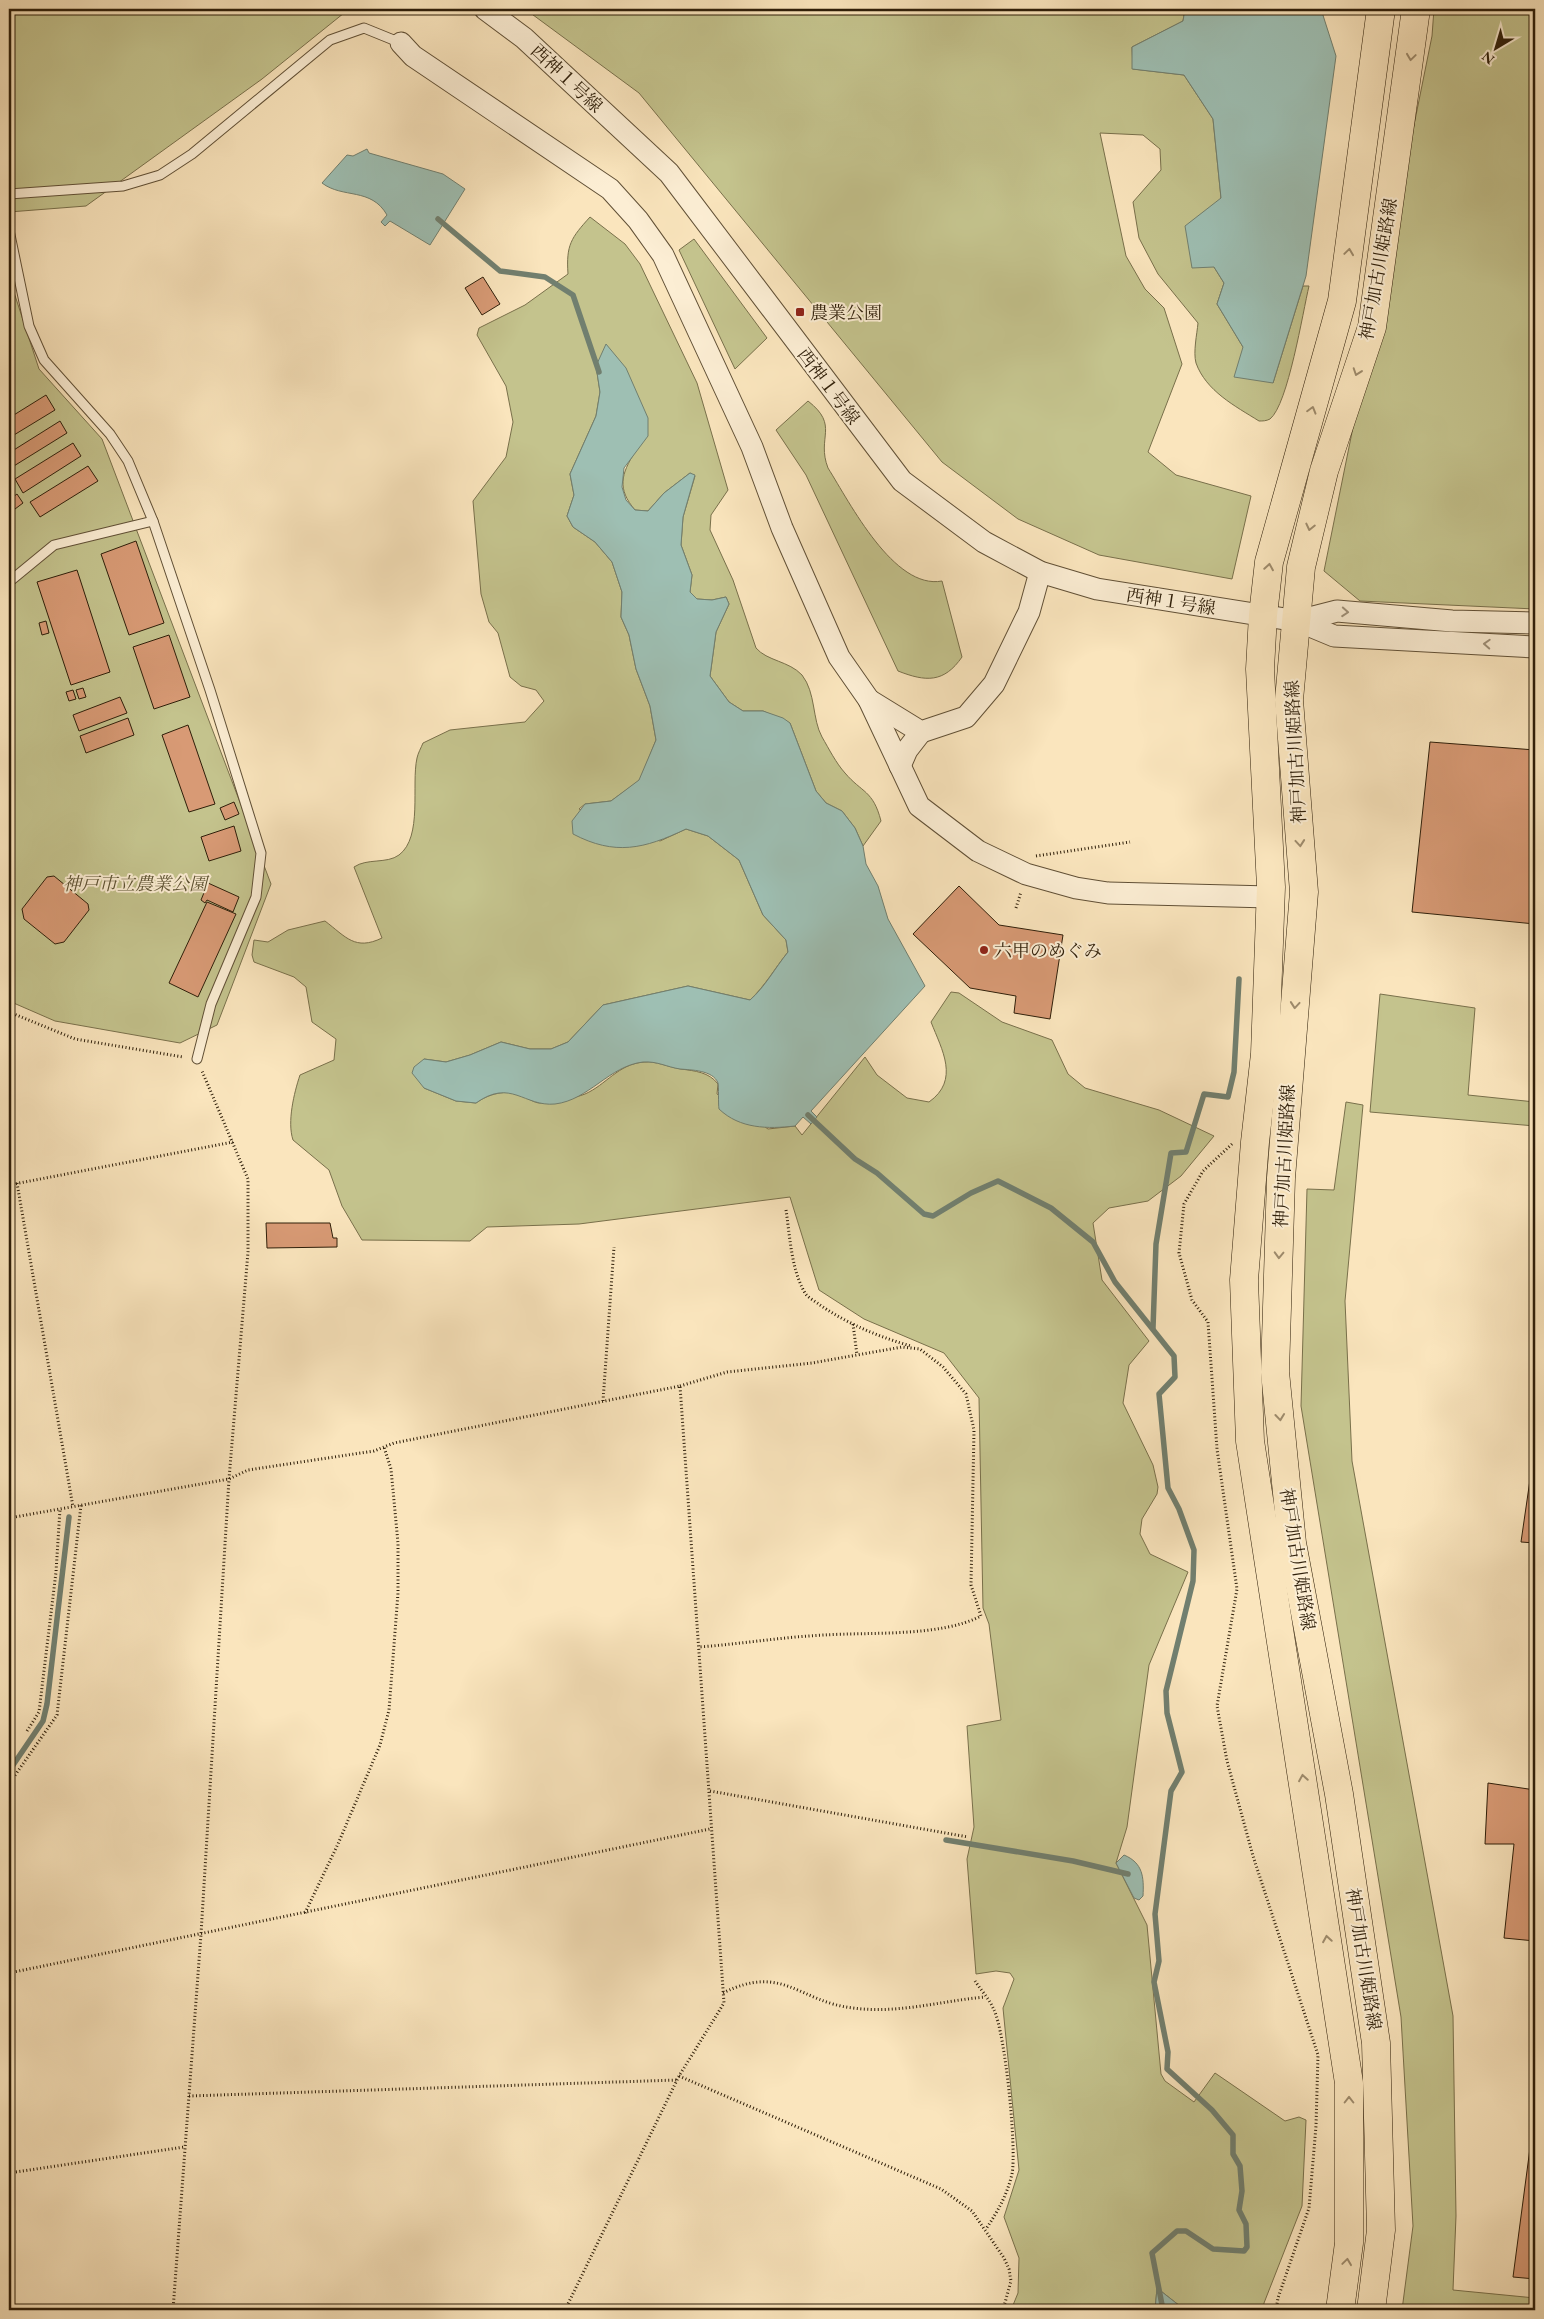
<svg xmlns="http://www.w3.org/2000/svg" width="1544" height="2319" viewBox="0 0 1544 2319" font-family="'EB Garamond','Noto Serif JP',serif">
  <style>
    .green { fill: #c4c38d; stroke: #79704b }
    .water { fill: #9ebfb3; stroke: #717f6f }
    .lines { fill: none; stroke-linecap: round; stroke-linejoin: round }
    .stream { stroke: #717f6f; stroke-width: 5.5 }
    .building { fill: #d89a75; stroke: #2e1e09 }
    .service-casing { stroke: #615036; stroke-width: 11 }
    .tertiary-casing { stroke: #615036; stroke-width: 23 }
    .primary-casing { stroke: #2e1e09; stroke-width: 29 }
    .path { stroke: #2e1e09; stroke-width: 3; stroke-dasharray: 1 2.5; stroke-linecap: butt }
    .service { stroke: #fceed4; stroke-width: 9 }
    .tertiary { stroke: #fceed4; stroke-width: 21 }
    .primary { stroke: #fae5bd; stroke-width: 28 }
    .oneway { stroke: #9e8b6c }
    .oneway2 { stroke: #9f9079 }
    .poi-dot { fill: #8f2418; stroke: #fceed4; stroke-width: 2 }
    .labels { text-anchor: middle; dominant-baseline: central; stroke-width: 4; stroke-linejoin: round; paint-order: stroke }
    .street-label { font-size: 18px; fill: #2e1e09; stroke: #fceed4 }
    .poi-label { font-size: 18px; fill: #2e1e09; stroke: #fceed4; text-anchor: start }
    .park-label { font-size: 18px; font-style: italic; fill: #5b5031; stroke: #fceed4 }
  </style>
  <rect width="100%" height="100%" fill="#fae5bd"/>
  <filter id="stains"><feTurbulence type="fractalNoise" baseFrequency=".004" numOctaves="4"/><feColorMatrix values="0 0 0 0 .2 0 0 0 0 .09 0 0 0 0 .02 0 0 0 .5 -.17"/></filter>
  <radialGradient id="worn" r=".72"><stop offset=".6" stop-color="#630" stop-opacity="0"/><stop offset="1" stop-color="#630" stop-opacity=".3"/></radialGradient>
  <!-- green -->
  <g class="green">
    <polygon points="9,9 349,9 262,79 86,206 9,212"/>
    <path d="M 525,9 L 1185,9 L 1183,21 L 1132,47 L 1133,69 L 1184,75 L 1213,119 L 1221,198 L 1214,267 L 1224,283 L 1217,304 L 1243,347 L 1273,383 L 1303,286 L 1309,286 C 1303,311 1288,405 1270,419 C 1266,421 1263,421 1259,421 C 1235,406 1206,391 1196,363 C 1193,352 1197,334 1198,323 L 1158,274 L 1139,238 L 1133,202 L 1161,170 L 1160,149 L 1143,135 L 1100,133 L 1126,256 L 1145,289 L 1164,308 L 1182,364 L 1148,452 L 1176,475 L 1251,496 L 1232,579 L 1099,555 L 1018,519 L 942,462 L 639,93 Z"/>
    <polygon points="1434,9 1535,9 1535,609 1360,601 1324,571 1432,36"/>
    <path d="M 590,217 L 625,244 L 640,264 L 697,383 L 728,490 L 711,515 L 710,530 L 733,580 L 756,648 C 767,661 789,661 802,675 C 816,693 812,719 822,737 C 829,749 836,763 845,773 C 862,793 873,790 881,821 L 863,846 L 855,828 L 842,811 L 826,803 L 816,791 L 790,723 L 763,711 L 743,711 L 729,702 L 710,676 L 716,632 L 729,604 L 726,597 L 712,600 L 697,599 L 690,592 L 692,575 L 681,545 L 683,517 L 695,476 L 690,473 L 664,493 L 648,511 L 635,510 C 617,489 621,474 635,452 L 596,366 L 600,392 L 596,416 L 570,474 L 574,495 L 567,516 L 573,527 L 595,542 L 612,562 L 622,592 L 621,617 L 629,635 L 636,669 L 650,706 L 656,740 L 640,780 L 611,801 L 585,804 L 579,809 L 660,841 L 686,829 L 708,836 L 739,860 L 763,915 L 786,940 L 788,952 C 775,968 765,986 750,1000 L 688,986 L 603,1005 L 568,1042 L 551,1049 L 530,1049 L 501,1042 L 470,1055 L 446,1062 L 424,1059 L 424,1088 L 456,1101 L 476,1103 C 488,1094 507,1089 522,1095 C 528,1098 534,1103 540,1103 C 550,1102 576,1098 585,1094 C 606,1085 618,1064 644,1062 C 658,1061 667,1067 681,1069 C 695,1071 709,1072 718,1084 L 717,1094 L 768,1129 L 795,1126 L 802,1135 L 865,1057 L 877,1075 L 907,1098 L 929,1102 C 960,1080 942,1050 931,1022 L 951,992 L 959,993 L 1002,1022 L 1052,1040 L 1068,1074 L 1085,1088 L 1159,1110 L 1214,1136 L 1181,1176 L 1148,1201 L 1109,1208 L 1093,1223 L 1102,1280 L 1149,1341 L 1129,1365 L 1123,1403 L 1153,1465 L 1158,1487 L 1157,1494 L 1142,1519 L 1140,1534 L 1150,1554 L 1188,1572 L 1149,1665 L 1127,1827 L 1116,1863 L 1147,1925 L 1161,2074 L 1165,2081 L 1194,2102 L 1215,2073 L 1285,2121 L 1299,2117 L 1306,2120 L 1302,2206 L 1264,2303 L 1263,2310 L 1185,2310 L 1157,2288 L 1155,2310 L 1011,2310 L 1018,2293 L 1019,2258 L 1004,2217 L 1019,2170 L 1003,2008 L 1014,1979 L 1010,1973 L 996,1971 L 976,1974 L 967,1859 L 974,1827 L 967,1726 L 1001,1720 L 989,1624 L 983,1608 L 979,1398 L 944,1353 L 864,1319 L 819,1290 L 790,1197 L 579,1224 L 487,1227 L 470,1241 L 362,1240 L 342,1206 L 329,1170 L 293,1140 C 287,1122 294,1093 300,1075 L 334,1060 L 336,1039 L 312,1022 L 306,987 L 294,977 L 254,962 L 252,955 L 254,940 L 268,942 L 288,930 L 325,921 C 346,937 355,951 382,938 L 354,867 C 367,858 387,864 399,855 C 423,837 411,785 417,758 C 418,753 421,748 423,743 L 450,730 L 525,722 L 544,701 L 536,690 L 521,686 L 510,677 L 498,633 L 489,622 L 481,594 L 473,501 L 506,457 L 513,422 L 506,386 L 477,335 L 479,328 L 525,305 L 568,274 C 566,245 571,238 590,217 Z"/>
    <polygon points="694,239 767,338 735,369 679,250"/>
    <polygon points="9,277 39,369 102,439 271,884 217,1025 180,1043 55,1021 9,1001"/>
    <path d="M 808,401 C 840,426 816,437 828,468 C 850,503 894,590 942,581 L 962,657 C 944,683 926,682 898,671 L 806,475 L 776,430 Z"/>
    <polygon points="1380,994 1475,1008 1468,1095 1535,1102 1535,1126 1370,1112"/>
    <polygon points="1346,1102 1363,1105 1345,1301 1352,1461 1453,2016 1456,2216 1453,2290 1535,2298 1535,2310 1402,2310 1413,2226 1401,2017 1301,1406 1307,1189 1334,1190"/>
  </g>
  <!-- water -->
  <g class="water">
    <polygon points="1185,9 1321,9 1336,56 1306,276 1273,383 1234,377 1243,347 1217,304 1224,283 1214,267 1192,268 1185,226 1221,198 1213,119 1184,75 1132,69 1132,47 1183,21"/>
    <path d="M 367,149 L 369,153 L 443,174 L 465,189 L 430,245 L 390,221 L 385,226 L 381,222 L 387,215 C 371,187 343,199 322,183 L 347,155 L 353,156 Z"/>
    <path d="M 606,344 L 626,368 L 648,418 L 648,436 L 624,468 L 622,487 L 626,500 L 635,510 L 648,511 L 664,493 L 690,473 L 695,475 L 683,517 L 681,545 L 692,575 L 690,592 L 697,599 L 712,600 L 726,597 L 729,604 L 716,632 L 710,676 L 729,702 L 743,711 L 763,711 L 783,718 L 790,723 L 816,791 L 826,803 L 842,811 L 855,828 L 863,846 L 866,864 L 878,886 L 888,919 L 925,986 L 811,1111 L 817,1117 L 811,1124 L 803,1117 L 795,1126 C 768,1129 740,1129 719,1109 C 718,1103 719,1087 718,1083 C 713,1070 691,1070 680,1069 C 667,1067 657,1061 643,1062 C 609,1066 589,1100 555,1104 C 524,1107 511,1078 476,1103 L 456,1101 L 424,1088 L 412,1073 L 414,1067 L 424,1059 L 446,1062 L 470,1055 L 501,1042 L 530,1049 L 551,1049 L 568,1042 L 603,1005 L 688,986 L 750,1000 C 765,987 775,968 788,952 L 786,940 L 763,915 L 739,860 L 708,836 L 686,829 C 644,849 615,856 573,834 L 572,821 L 585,804 L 611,801 L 639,780 L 656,740 L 650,706 L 636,669 L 629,635 L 621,617 L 622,592 L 612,562 L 595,542 L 573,527 L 567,516 L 574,495 L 570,474 L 596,416 L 600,392 L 596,366 Z"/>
    <path d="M 1124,1855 C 1143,1863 1144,1877 1143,1896 L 1139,1900 L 1134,1898 L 1116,1863 Z"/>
    <polygon points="1157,2288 1185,2310 1155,2310"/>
  </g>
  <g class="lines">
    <!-- stream -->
    <g class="stream">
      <polyline points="438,219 500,271 545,277 573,295 599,372"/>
      <polyline points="808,1115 855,1159 877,1173 924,1214 933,1216 971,1193 998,1181 1051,1208 1093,1242 1115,1282 1174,1356 1175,1377 1159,1394 1168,1488 1179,1509 1194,1550 1193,1581 1166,1691 1167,1713 1182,1772 1171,1791 1155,1914 1159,1961 1154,1982 1168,2052 1167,2069 1212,2110 1233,2135 1233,2154 1240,2166 1242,2191 1239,2210 1246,2224 1247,2247 1244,2251 1213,2249 1186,2231 1177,2231 1152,2253 1163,2310"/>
      <polyline points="1153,1328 1156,1244 1171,1153 1186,1152 1204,1094 1228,1097 1234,1072 1239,979"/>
      <polyline points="9,1771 43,1721 47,1704 69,1517"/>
      <polyline points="946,1840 1073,1861 1128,1874"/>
    </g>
  </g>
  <!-- building -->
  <g class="building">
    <polygon points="483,277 500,304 482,315 465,288"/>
    <polygon points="46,395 55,410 9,438 9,418"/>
    <polygon points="60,421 67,433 9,469 9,453"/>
    <polygon points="73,443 81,456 23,493 15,479"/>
    <polygon points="88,466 98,481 40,517 30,502"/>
    <polygon points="17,494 23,503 15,509 9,500"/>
    <polygon points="136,541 164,623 129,635 101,554"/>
    <polygon points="77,570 110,672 71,685 37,582"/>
    <polygon points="46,621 49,633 42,635 39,623"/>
    <polygon points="169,635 190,697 154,709 133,647"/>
    <polygon points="83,688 86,697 79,699 76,690"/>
    <polygon points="73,690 76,699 69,701 66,692"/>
    <polygon points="120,697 127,713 79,731 73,715"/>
    <polygon points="128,718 134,735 86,753 80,736"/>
    <polygon points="188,725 215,804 189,812 162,735"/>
    <polygon points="1430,742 1535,750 1535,924 1412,912"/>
    <polygon points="234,802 239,814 225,820 220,808"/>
    <polygon points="234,826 241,851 209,861 201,837"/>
    <polygon points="54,876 88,904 89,910 64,942 55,944 24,919 22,909 47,877"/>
    <polygon points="208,883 239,897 233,912 207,900 205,903 201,900"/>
    <polygon points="959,886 999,925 1063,935 1050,1019 1014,1013 1016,996 970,988 913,934"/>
    <polygon points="207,902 236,914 198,997 169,983"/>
    <polygon points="266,1223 330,1223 333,1238 337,1238 337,1247 267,1248"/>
    <polygon points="1534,1452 1535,1453 1535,1543 1521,1542"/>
    <polygon points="1488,1783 1535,1790 1535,1941 1504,1938 1514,1844 1485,1844"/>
    <polygon points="1532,2133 1535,2134 1535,2279 1513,2277"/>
  </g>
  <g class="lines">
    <!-- service casing -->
    <g class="service-casing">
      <g id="service">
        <polyline points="9,194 123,186 160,175 192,154 330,40 364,28 401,43"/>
        <polyline points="9,230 29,326 44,360 110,434 128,461 153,521 210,690 261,853 256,897 211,1004 197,1059"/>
        <polyline points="9,582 54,545 153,521"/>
      </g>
    </g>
    <!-- tertiary casing -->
    <g class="tertiary-casing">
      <g id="tertiary">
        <polyline points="485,9 524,38 669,173 902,481 984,542 1040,572 1097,589 1298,621 1334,636 1535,647"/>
        <polyline points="401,43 413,56 610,189 638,220 663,255 752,447 782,528 839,657 869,700 919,806 978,851 1026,874 1076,888 1108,893 1270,897"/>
        <polyline points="1298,621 1337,611 1452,621 1535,623"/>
        <polyline points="869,700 921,732 966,717 994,684 1029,612 1040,572"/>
        <polyline points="900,766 907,750 921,732"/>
      </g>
    </g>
    <!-- primary casing -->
    <g class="primary-casing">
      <g id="primary">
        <polyline points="1340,2310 1349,2243 1349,2083 1250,1441 1244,1280 1255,1142 1265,1054 1271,887 1260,669 1263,615 1269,562 1342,301 1381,9"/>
        <polyline points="1371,2310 1381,2230 1376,2043 1339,1794 1292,1543 1275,1372 1281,1178 1304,892 1289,700 1301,567 1324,471 1372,327 1416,9"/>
      </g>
    </g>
    <!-- path -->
    <g class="path">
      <polyline points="1346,9 1357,12"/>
      <polyline points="1036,856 1130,842"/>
      <polyline points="1016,908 1021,892"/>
      <polyline points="9,1012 75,1039 183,1057"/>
      <polyline points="1232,1144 1203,1171 1184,1204 1179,1253 1192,1300 1208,1322 1217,1449 1237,1589 1217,1706 1227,1761 1253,1856 1318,2055 1316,2126 1309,2208 1278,2298 1276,2310"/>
      <polyline points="17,1183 73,1507"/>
      <polyline points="9,1185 233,1142"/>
      <path d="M 786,1210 C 790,1236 791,1269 805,1293 C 808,1298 815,1301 820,1305 C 848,1324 879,1337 911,1346"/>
      <polyline points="853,1324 857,1355"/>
      <path d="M 680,1386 L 727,1372 L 812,1363 L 902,1347 L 920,1349 L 943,1367 L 966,1394 L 974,1430 L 971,1585 L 981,1616 C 941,1637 870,1632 824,1635 C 782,1637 741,1644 699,1647"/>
      <polyline points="603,1401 614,1247"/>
      <polyline points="9,1518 229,1479 248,1470 374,1451 394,1443 680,1386 724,2003 679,2076 565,2310"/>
      <polyline points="27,1731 39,1712 56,1572 60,1509"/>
      <polyline points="9,1784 57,1715 81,1505"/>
      <polyline points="710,1791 968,1837"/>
      <polyline points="305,1913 338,1844 380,1745 389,1710 398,1593 398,1543 391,1469 384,1447"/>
      <polyline points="9,1973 710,1829"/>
      <path d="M 975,1981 C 981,1990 990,2000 994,2010 C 1005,2032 1017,2149 1012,2174 C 1007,2195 998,2211 986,2229"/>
      <path d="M 723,1993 C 783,1963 799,2002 853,2008 C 899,2014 940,2001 985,1997"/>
      <polyline points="679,2076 941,2189 972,2211 1004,2258 1009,2269 1011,2281 1003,2310"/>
      <polyline points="189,2096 677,2080"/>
      <polyline points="9,2173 184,2147"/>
      <polyline points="173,2310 201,1934 229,1479 248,1252 248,1179 202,1071"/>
    </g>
    <!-- service -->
    <use href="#service" class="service"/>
    <!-- tertiary -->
    <use href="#tertiary" class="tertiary"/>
    <!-- primary -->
    <use href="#primary" class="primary"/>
  </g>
  <!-- one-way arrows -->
  <defs><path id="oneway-chevron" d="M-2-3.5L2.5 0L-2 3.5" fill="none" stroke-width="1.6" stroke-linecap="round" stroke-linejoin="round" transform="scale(1.25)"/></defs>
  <g class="oneway">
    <use href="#oneway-chevron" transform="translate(1411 57) rotate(98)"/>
    <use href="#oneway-chevron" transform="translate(1349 252) rotate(-82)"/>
    <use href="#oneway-chevron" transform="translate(1357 372) rotate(109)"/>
    <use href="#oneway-chevron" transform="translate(1312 410) rotate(-74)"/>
    <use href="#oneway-chevron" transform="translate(1310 527) rotate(103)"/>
    <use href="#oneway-chevron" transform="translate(1269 567) rotate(-81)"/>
    <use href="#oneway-chevron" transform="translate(1300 843) rotate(85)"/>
    <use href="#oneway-chevron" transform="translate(1295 1005) rotate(95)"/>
    <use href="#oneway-chevron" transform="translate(1279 1255) rotate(92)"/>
    <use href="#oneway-chevron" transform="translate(1280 1417) rotate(84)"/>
    <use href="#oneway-chevron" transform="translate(1303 1778) rotate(-99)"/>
    <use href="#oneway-chevron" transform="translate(1327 1939) rotate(-99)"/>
    <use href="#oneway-chevron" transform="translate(1349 2100) rotate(-90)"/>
    <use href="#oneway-chevron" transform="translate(1347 2262) rotate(-82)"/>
  </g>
  <g class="oneway2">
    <use href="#oneway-chevron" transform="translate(1345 612) rotate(4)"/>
    <use href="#oneway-chevron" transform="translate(1487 644) rotate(-177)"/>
  </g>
  <!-- markers -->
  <g class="poi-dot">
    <rect x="795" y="307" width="10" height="10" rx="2.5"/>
    <circle cx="984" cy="950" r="5"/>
  </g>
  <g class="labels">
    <!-- street labels -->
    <g class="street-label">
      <text transform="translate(567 78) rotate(43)">西神１号線</text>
      <text transform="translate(1378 269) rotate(-80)">神戸加古川姫路線</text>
      <text transform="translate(829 386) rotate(53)">西神１号線</text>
      <text transform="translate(1171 601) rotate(9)">西神１号線</text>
      <text transform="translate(1295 752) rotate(-93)">神戸加古川姫路線</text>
      <text transform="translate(1284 1156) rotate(-87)">神戸加古川姫路線</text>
      <text transform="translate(1298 1559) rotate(81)">神戸加古川姫路線</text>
      <text transform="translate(1364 1959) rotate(81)">神戸加古川姫路線</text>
    </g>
    <!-- poi labels -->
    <g class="poi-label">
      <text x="810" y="312">農業公園</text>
      <text x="994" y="950">六甲のめぐみ</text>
    </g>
    <!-- park labels -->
    <g class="park-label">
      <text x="135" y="883">神戸市立農業公園</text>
    </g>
  </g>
  <!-- margin -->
  <rect width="1544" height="2319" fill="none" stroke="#fae5bd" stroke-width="30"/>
  <rect x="10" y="10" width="1524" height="2299" fill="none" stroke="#2e1e09" stroke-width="2.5"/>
  <rect x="15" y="15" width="1514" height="2289" fill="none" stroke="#2e1e09"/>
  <!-- north arrow -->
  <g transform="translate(1496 48) rotate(218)" stroke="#fceed4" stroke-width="4" paint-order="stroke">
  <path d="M0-4L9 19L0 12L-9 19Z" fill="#2e1e09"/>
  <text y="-8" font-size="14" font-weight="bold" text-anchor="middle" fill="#2e1e09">N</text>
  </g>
  <rect width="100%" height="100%" filter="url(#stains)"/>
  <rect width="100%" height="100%" fill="url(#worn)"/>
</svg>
